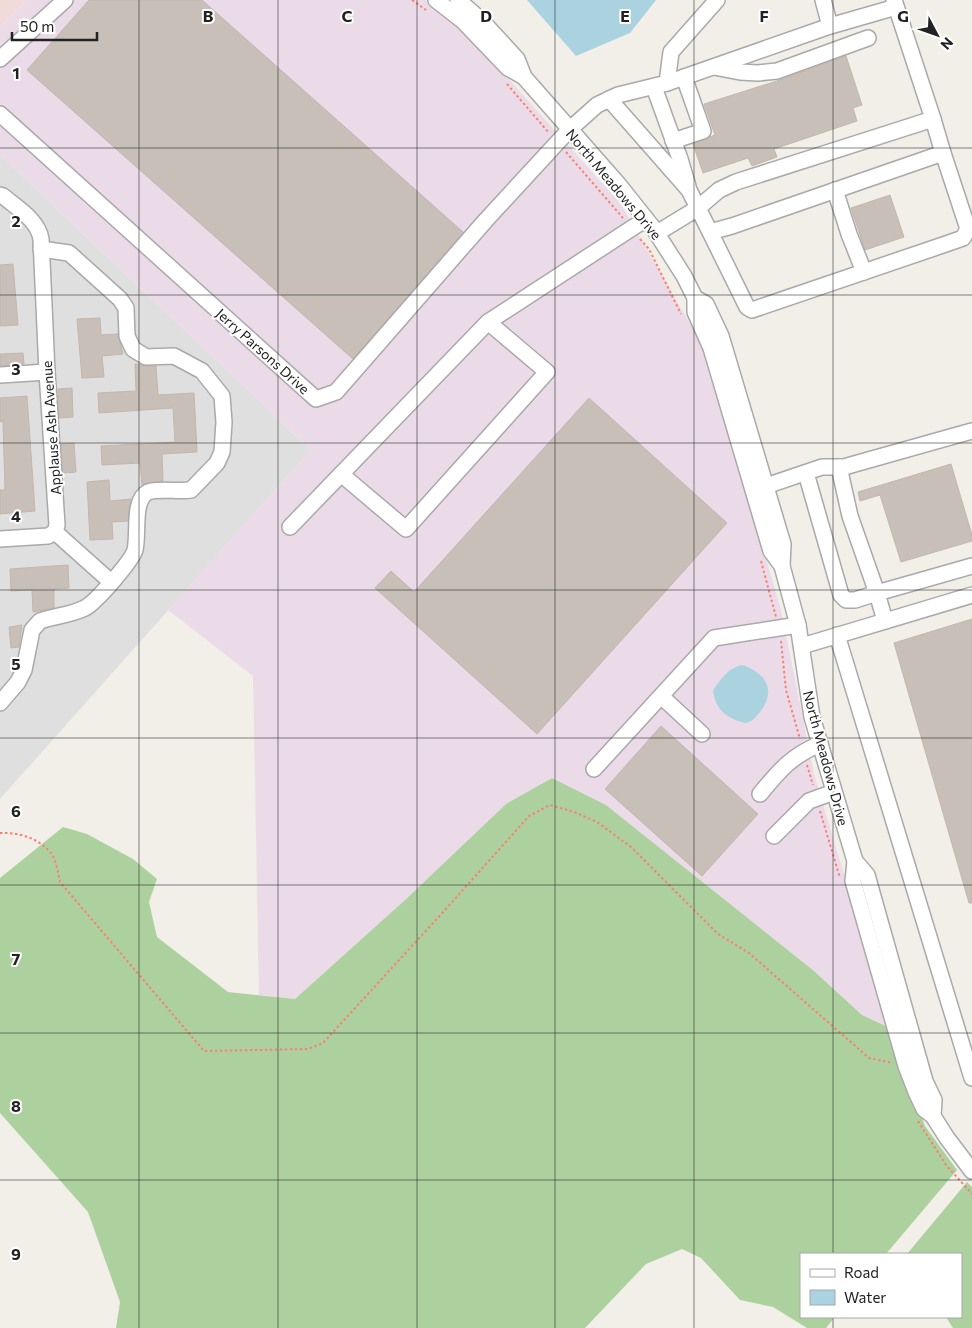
<svg xmlns="http://www.w3.org/2000/svg" width="972" height="1328" viewBox="0 0 972 1328" font-family="Commissioner,sans-serif">
  <style>
    .residential { fill: #e0dfdf }
    .commercial { fill: #f2dad9 }
    .industrial { fill: #ebdbe8 }
    .forest { fill: #add19e }
    .water { fill: #aad3df }
    .building { fill: #c7bfb8; stroke: #c4b6ab }
    .lines { fill: none; stroke-linecap: round; stroke-linejoin: round }
    .minor-casing { stroke: #a9a9a9; stroke-width: 18 }
    .path { stroke: #fa8072; stroke-width: 2; stroke-dasharray: 2.5 2.5; stroke-linecap: butt }
    .minor { stroke: #fff; stroke-width: 15 }
    .grid { fill: none; stroke: #222; stroke-width: 1; stroke-opacity: 0.55 }
    .labels { text-anchor: middle; dominant-baseline: central; stroke-width: 4; stroke-linejoin: round; paint-order: stroke }
    .street-label { font-size: 14px; fill: #222; stroke: #fff }
    .grid-label { font-size: 16px; text-anchor: middle; font-weight: bold; fill: #222; stroke: #fff; stroke-width: 4; stroke-linejoin: round; paint-order: stroke }
  </style>
  <rect width="100%" height="100%" fill="#f2efe9"/>
  <!-- residential -->
  <polygon class="residential" points="0,155 311,450 0,799"/>
  <!-- commercial -->
  <polygon class="commercial" points="0,0 27,0 0,27"/>
  <!-- industrial -->
  <polygon class="industrial" points="27,0 425,0 472,38 620,203 704,348 781,610 814,774 890,1028 862,1015 814,971 606,805 552,778 506,804 405,900 295,999 259,995 253,676 168,610 311,450 0,155 0,27"/>
  <!-- forest -->
  <g class="forest">
    <polygon points="552,778 606,805 814,971 862,1015 890,1028 925,1126 957,1170 886,1254 801,1254 801,1317 835,1317 826,1328 807,1328 773,1307 740,1300 701,1258 682,1249 646,1264 585,1328 116,1328 120,1302 88,1212 0,1113 0,878 63,827 87,834 133,859 157,879 149,902 157,937 228,992 295,999 405,900 506,804"/>
    <polygon points="967,1182 972,1187 972,1328 953,1328 946,1317 961,1317 961,1254 907,1254"/>
  </g>
  <!-- water -->
  <g class="water">
    <polygon points="527,0 656,0 630,33 576,56"/>
    <path d="M 742,665 C 766,673 777,690 760,712 C 756,717 752,722 745,723 C 726,718 715,709 713,690 C 721,679 728,668 742,665 Z"/>
  </g>
  <!-- building -->
  <g class="building">
    <polygon points="89,0 202,0 463,232 353,359 27,70"/>
    <polygon points="846,56 862,105 853,108 857,121 774,149 777,157 752,166 748,158 703,173 693,144 715,135 704,104 780,80"/>
    <polygon points="890,195 904,237 865,250 851,208"/>
    <polygon points="13,264 18,325 0,326 0,265"/>
    <polygon points="100,318 101,335 118,334 123,354 102,356 104,377 82,378 77,319"/>
    <polygon points="23,353 24,364 0,366 0,354"/>
    <polygon points="135,364 146,366 156,366 158,395 194,393 197,452 162,454 163,481 150,482 142,485 140,463 102,465 101,446 175,442 173,408 99,413 98,393 136,391"/>
    <polygon points="72,388 73,417 59,418 58,389"/>
    <polygon points="27,396 35,511 0,514 0,490 5,490 3,421 0,422 0,398"/>
    <polygon points="589,398 727,523 537,734 375,588 391,571 414,592"/>
    <polygon points="74,443 76,472 63,473 61,444"/>
    <polygon points="951,464 972,535 972,541 901,562 880,495 860,501 858,492"/>
    <polygon points="109,480 110,501 131,499 128,521 112,522 113,539 90,540 87,482"/>
    <polygon points="68,565 69,588 54,589 54,608 33,612 32,590 11,591 10,569"/>
    <polygon points="972,619 972,903 969,903 894,643"/>
    <polygon points="22,625 19,647 11,648 9,627"/>
    <polygon points="661,726 758,814 702,876 605,789"/>
  </g>
  <g class="lines">
    <!-- minor casing -->
    <g class="minor-casing">
      <g id="minor">
        <polyline points="436,0 463,21 508,68 524,77 619,185 654,229 684,276 695,298 695,312 711,348 771,551 782,566"/>
        <polyline points="458,0 482,21 517,59 524,77"/>
        <polyline points="823,0 830,26"/>
        <polyline points="0,59 65,0"/>
        <polyline points="714,67 740,72 758,73 777,71 868,38"/>
        <polyline points="667,83 830,26 896,7"/>
        <polyline points="654,87 680,159 688,186"/>
        <polyline points="609,99 689,190 710,232 732,226 943,153 933,119"/>
        <polyline points="0,114 316,399 336,392 486,220 569,130 597,105 618,95 667,83 671,52 717,0"/>
        <polyline points="673,141 703,131 684,77"/>
        <polyline points="835,190 849,234 864,272"/>
        <path d="M 0,195 L 3,196 C 17,208 38,220 41,239 L 47,372 L 57,525 L 55,532"/>
        <polyline points="710,232 747,307 752,310 940,246 963,238 968,229 943,153"/>
        <polyline points="657,233 698,208 719,190 736,182 933,119 894,0"/>
        <polyline points="695,298 706,304 721,336 783,544 782,566 798,625 812,717 855,861 853,881 906,1066 916,1092 924,1109 933,1116 947,1138 972,1171"/>
        <polyline points="0,375 47,372"/>
        <polyline points="806,473 841,595 846,600 855,600 877,593 850,516 839,467"/>
        <polyline points="341,474 406,529 547,372 488,322"/>
        <polyline points="757,489 822,467 844,467 858,463 972,431"/>
        <polyline points="290,527 488,322 646,219"/>
        <polyline points="55,532 111,582"/>
        <polyline points="0,539 48,536 55,532"/>
        <polyline points="885,621 877,593 972,566"/>
        <polyline points="837,635 972,1078"/>
        <polyline points="802,646 972,595"/>
        <polyline points="661,696 702,734"/>
        <path d="M 0,703 L 18,682 L 24,670 L 32,630 L 40,621 C 54,616 71,615 85,608 C 96,602 131,562 135,550 C 139,534 132,500 148,492 C 157,488 180,492 191,490 L 217,463 L 222,452 L 224,422 L 222,396 L 202,371 L 174,356 L 146,357 L 133,349 L 127,336 L 126,308 L 120,299 L 69,253 L 41,249"/>
        <polyline points="594,769 714,638 798,625"/>
        <path d="M 760,794 C 779,771 791,756 820,744"/>
        <polyline points="774,836 809,801 834,792"/>
        <polyline points="855,861 867,875 925,1081 934,1100 933,1116"/>
      </g>
    </g>
    <!-- path -->
    <g class="path">
      <polyline points="412,0 426,10"/>
      <polyline points="507,84 549,133"/>
      <polyline points="566,152 623,218"/>
      <polyline points="640,239 649,249 681,314"/>
      <polyline points="761,561 776,617"/>
      <polyline points="781,641 786,690 800,739"/>
      <polyline points="807,765 813,785"/>
      <polyline points="820,811 840,878"/>
      <path d="M 0,833 C 18,832 38,838 50,852 C 56,858 58,873 60,882 L 204,1051 L 308,1049 L 323,1043 L 445,910 L 529,816 L 550,805 L 574,812 L 597,822 L 631,847 L 718,934 L 749,953 L 869,1058 L 893,1063"/>
      <polyline points="918,1121 946,1165 972,1194"/>
    </g>
    <!-- minor -->
    <use href="#minor" class="minor"/>
  </g>
  <!-- grid -->
  <path class="grid" d="M 139,0 L 139,1328M 278,0 L 278,1328M 417,0 L 417,1328M 555,0 L 555,1328M 694,0 L 694,1328M 833,0 L 833,1254M 0,148 L 972,148M 0,295 L 972,295M 0,443 L 972,443M 0,590 L 972,590M 0,738 L 972,738M 0,885 L 972,885M 0,1033 L 972,1033M 0,1180 L 972,1180M 833,1317 L 833,1328"/>
  <g class="labels">
    <!-- street labels -->
    <g class="street-label">
      <text transform="translate(614 184) rotate(50)">North Meadows Drive</text>
      <text transform="translate(263 351) rotate(42)">Jerry Parsons Drive</text>
      <text transform="translate(51 428) rotate(-94)">Applause Ash Avenue</text>
      <text transform="translate(826 758) rotate(75)">North Meadows Drive</text>
    </g>
  </g>
  <g class="grid-label">
    <text x="208" y="22">B</text>
    <text x="347" y="22">C</text>
    <text x="486" y="22">D</text>
    <text x="625" y="22">E</text>
    <text x="764" y="22">F</text>
    <text x="903" y="22">G</text>
    <text x="16" y="79">1</text>
    <text x="16" y="227">2</text>
    <text x="16" y="375">3</text>
    <text x="16" y="522">4</text>
    <text x="16" y="670">5</text>
    <text x="16" y="817">6</text>
    <text x="16" y="965">7</text>
    <text x="16" y="1112">8</text>
    <text x="16" y="1260">9</text>
  </g>
  <!-- legend -->
  <rect x="800" y="1253" width="162" height="65" fill="#ffffff" stroke="#a7a7a7"/>
  <rect x="810" y="1269" width="25" height="8" fill="#ffffff" stroke="#a7a7a7"/>
  <text x="844" y="1278" font-size="15" fill="#222222">Road</text>
  <rect x="810" y="1290" width="25" height="15" fill="#aad3df" stroke="#a7a7a7"/>
  <text x="844" y="1303" font-size="15" fill="#222222">Water</text>
  <!-- north arrow -->
  <g transform="translate(937 35) rotate(131)" stroke="#ffffff" stroke-width="4" paint-order="stroke">
  <path d="M0-4L9 19L0 12L-9 19Z" fill="#222222"/>
  <text y="-8" font-size="14" font-weight="bold" text-anchor="middle" fill="#222222">N</text>
  </g>
  <!-- scale -->
  <path d="M12 32v8h85v-8" fill="none" stroke="#222222" stroke-width="2.5"/>
  <text x="20" y="32" font-size="15" fill="#222222" stroke="#ffffff" stroke-width="4" paint-order="stroke">50 m</text>
</svg>
